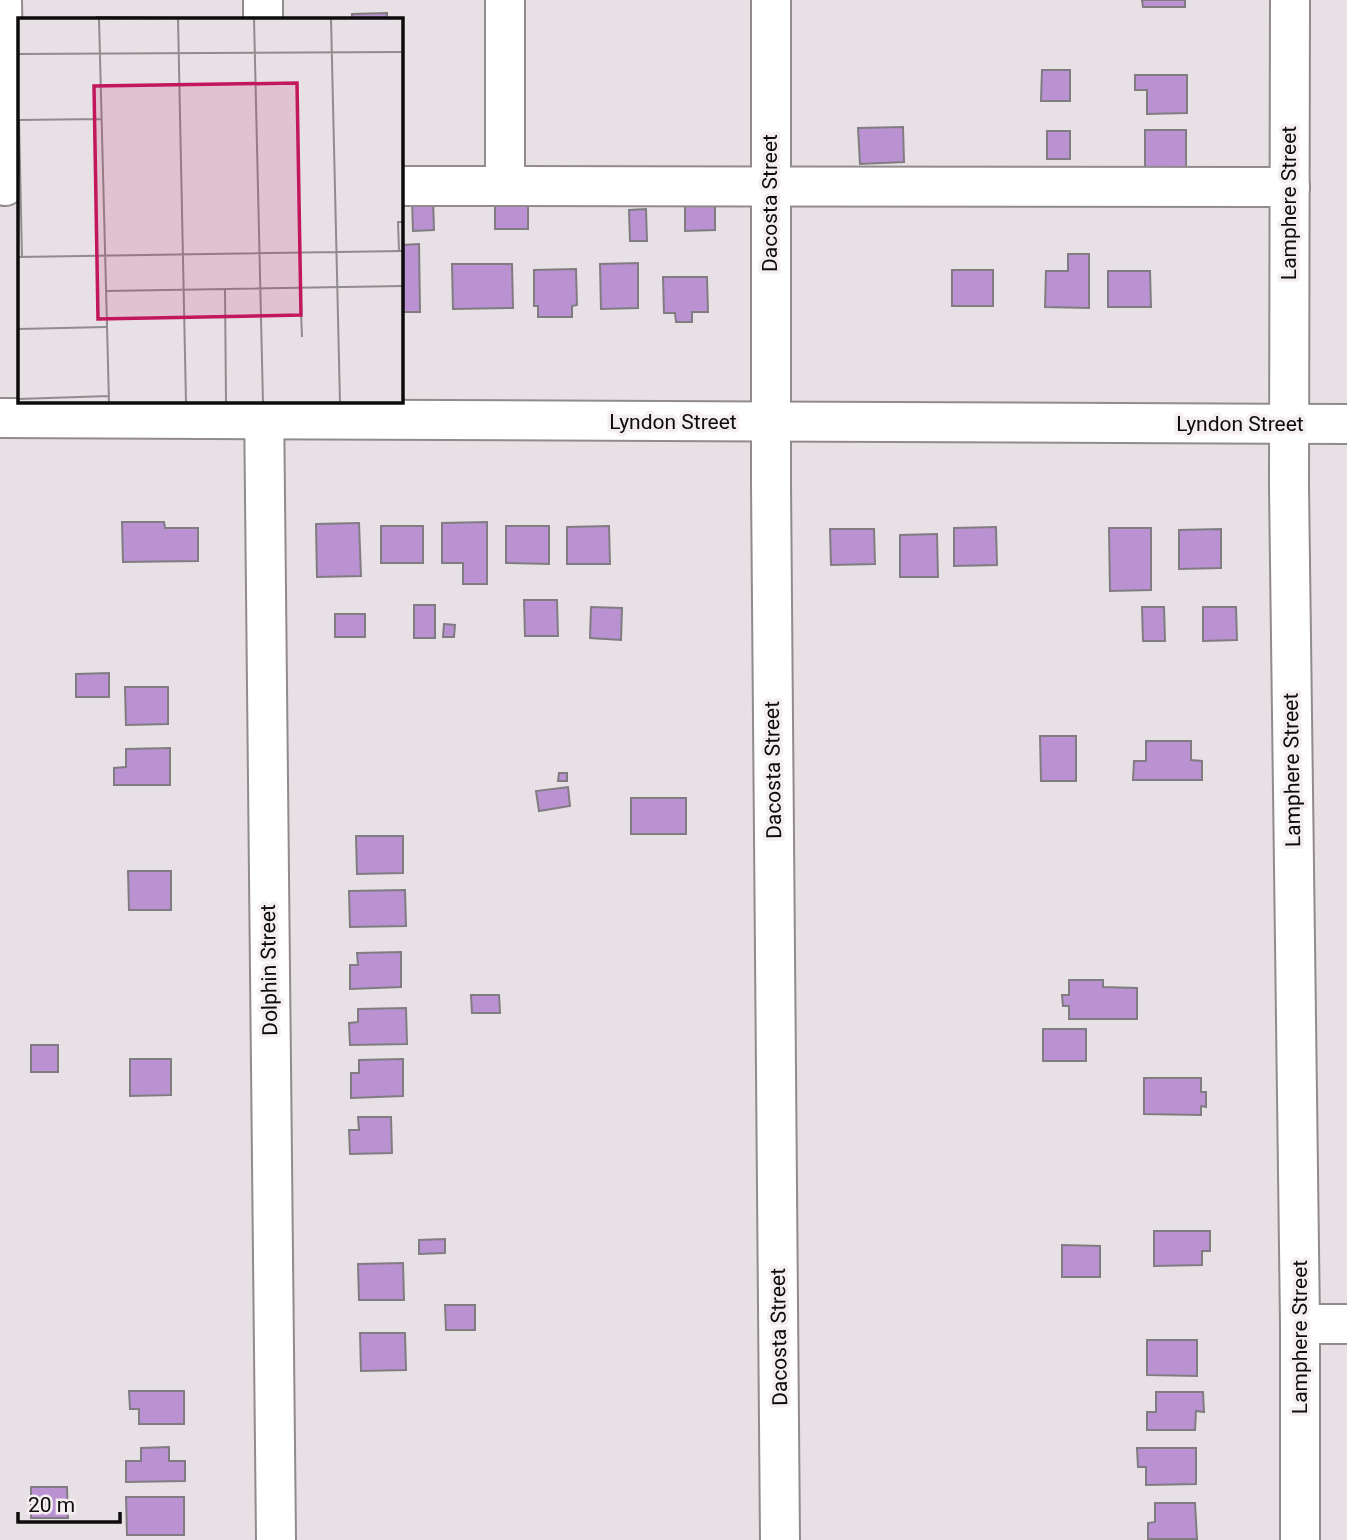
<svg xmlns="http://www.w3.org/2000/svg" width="1347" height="1540" viewBox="0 0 1347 1540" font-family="Roboto,sans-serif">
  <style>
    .building { fill: #ba92d1; stroke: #807d82; stroke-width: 2 }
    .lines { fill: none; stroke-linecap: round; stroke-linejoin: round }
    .minor-casing { stroke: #918b8e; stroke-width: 42 }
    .minor { stroke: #fff; stroke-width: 38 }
    .labels { text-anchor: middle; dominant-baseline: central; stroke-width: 7; stroke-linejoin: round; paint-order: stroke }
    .street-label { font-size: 21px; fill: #0d0b0c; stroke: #f4eef1 }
    .inset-road { fill: none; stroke: #908b8e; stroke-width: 2 }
    .view { fill: #c2185b; fill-opacity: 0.15; stroke: #c2185b; stroke-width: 3.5 }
    .inset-edge { fill: none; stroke: #0d0b0c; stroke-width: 3.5 }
  </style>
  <rect width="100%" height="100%" fill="#e7e0e4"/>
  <!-- building -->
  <g class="building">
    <polygon points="1142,0 1185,0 1185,7 1143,7"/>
    <polygon points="387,13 387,19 352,19 352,14"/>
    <polygon points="97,17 187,18 187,19 97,19"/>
    <polygon points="1042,70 1070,70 1070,101 1041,101"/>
    <polygon points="1135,75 1187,75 1187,113 1147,114 1147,90 1135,90"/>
    <polygon points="903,127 904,162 860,164 858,128"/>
    <rect x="1145" y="130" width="41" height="37"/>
    <rect x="1047" y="131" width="23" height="28"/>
    <rect x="495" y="196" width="33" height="33"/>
    <polygon points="433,199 434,230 413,231 412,200"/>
    <polygon points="715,202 715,230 685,231 685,203"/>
    <polygon points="646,209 647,241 630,241 629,210"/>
    <polygon points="419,244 420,312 401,312 401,245"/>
    <polygon points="1068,254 1089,254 1089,308 1045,307 1046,271 1068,271"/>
    <polygon points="638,263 638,308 601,309 600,264"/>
    <polygon points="452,264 512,264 513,308 453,309"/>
    <polygon points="576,269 577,305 572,306 572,317 538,317 538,306 534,306 534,270"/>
    <rect x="952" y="270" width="41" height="36"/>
    <polygon points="1108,271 1150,271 1151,307 1108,307"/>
    <polygon points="663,277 707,277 708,312 692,312 692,322 676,322 675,313 664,313"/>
    <polygon points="122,522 164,522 165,528 198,528 198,561 123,562"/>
    <polygon points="487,522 487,584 463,584 463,563 442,563 442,523"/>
    <polygon points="359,523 361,576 317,577 316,524"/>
    <rect x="381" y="526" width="42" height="37"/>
    <polygon points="506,526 549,526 549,564 506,563"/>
    <polygon points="609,526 610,564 567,564 567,527"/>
    <polygon points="996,527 997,565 954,566 954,528"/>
    <polygon points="1109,528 1151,528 1151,590 1110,591"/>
    <polygon points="830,529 874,529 875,564 831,565"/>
    <polygon points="1221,529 1221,568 1179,569 1179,530"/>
    <polygon points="937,534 938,577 900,577 900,535"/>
    <polygon points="524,600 557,600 558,636 525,636"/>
    <rect x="414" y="605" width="21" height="33"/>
    <polygon points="591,607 622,608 621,640 590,638"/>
    <polygon points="1142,607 1164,607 1165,641 1143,641"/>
    <polygon points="1203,607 1236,607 1237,640 1203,641"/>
    <rect x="335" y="614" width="30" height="23"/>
    <polygon points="444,624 455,625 454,637 443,637"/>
    <polygon points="109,673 109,697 76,697 76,674"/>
    <polygon points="125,687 168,687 168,724 126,725"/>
    <polygon points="1040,736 1076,736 1076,781 1041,781"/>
    <polygon points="1146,741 1191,741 1191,760 1202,761 1202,780 1133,780 1134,761 1146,761"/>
    <polygon points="170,748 170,785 114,785 114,768 126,767 126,749"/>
    <polygon points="559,773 567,773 567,781 558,781"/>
    <polygon points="568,787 570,806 539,811 536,791"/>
    <rect x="631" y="798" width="55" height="36"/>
    <polygon points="356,836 403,836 403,873 357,874"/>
    <polygon points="128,871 171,871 171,910 129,910"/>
    <polygon points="405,890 406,926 350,927 349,891"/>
    <polygon points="401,952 401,987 350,989 350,965 358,965 357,953"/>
    <polygon points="1069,980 1103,980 1103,987 1137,988 1137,1019 1069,1019 1069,1006 1063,1006 1062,995 1069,995"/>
    <polygon points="471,995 499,995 500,1013 472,1013"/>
    <polygon points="406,1008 407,1044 350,1045 349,1023 358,1022 358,1009"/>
    <rect x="1043" y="1029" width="43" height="32"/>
    <rect x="31" y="1045" width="27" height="27"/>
    <polygon points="130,1059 171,1059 171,1095 130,1096"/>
    <polygon points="403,1059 403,1096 351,1098 351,1073 359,1073 359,1060"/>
    <polygon points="1144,1078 1201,1078 1201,1092 1206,1092 1206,1107 1201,1106 1201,1115 1144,1114"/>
    <polygon points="358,1117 391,1117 392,1153 350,1154 349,1130 359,1130"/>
    <polygon points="1154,1231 1210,1231 1210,1251 1202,1251 1202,1265 1154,1266"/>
    <polygon points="445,1239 445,1253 419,1254 419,1240"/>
    <polygon points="1062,1245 1100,1246 1100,1277 1062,1277"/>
    <polygon points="403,1263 404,1300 359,1300 358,1264"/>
    <polygon points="445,1305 475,1305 475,1330 446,1330"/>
    <polygon points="360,1333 405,1333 406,1370 361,1371"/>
    <polygon points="1147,1340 1197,1340 1197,1376 1147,1375"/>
    <polygon points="129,1391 184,1391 184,1424 139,1424 139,1409 130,1409"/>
    <polygon points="1156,1392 1203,1392 1204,1412 1196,1411 1195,1430 1147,1430 1147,1412 1156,1412"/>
    <polygon points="169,1447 169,1461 185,1461 185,1481 126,1482 126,1461 141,1461 141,1448"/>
    <polygon points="1137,1448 1196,1448 1196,1484 1146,1485 1146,1467 1138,1467"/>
    <polygon points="31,1487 67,1487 68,1518 31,1518"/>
    <polygon points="126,1497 184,1497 184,1535 127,1535"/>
    <polygon points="1155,1503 1195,1503 1197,1539 1148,1539 1148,1523 1155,1522"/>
  </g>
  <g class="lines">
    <!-- minor casing -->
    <g class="minor-casing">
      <g id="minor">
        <polyline points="2,0 5,186"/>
        <polyline points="263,0 263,19"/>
        <polyline points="771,0 771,484 780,1540"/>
        <polyline points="1290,0 1289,486 1300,1324 1300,1540"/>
        <polyline points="401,186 1290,187"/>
        <polyline points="505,186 505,0"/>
        <polyline points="264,401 276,1540"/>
        <polyline points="0,418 1347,424"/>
        <polyline points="1300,1324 1347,1324"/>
      </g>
    </g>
    <!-- minor -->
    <use href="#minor" class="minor"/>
  </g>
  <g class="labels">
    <!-- street labels -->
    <g class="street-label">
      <text transform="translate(770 203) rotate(-90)">Dacosta Street</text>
      <text transform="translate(1289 203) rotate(-90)">Lamphere Street</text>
      <text x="673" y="422">Lyndon Street</text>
      <text x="1240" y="424">Lyndon Street</text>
      <text transform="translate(773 770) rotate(-91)">Dacosta Street</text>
      <text transform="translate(1292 770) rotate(-91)">Lamphere Street</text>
      <text transform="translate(269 970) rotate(-91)">Dolphin Street</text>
      <text transform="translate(779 1337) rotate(-91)">Dacosta Street</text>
      <text transform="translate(1300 1337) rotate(-90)">Lamphere Street</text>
    </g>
  </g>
  <!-- overview -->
  <g transform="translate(18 18)">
    <rect width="385" height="385" fill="#e7e0e4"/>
    <path class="inset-road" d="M 81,0 L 91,385M 160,0 L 168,385M 236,0 L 245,385M 313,0 L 322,385M 0,36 L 385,34M 0,102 L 83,101M 1,102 L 4,239M 381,233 L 380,204 L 385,204M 0,239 L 385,233M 282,269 L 284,319M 207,271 L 208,385M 88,273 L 385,268M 0,311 L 88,309M 0,381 L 91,378"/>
    <path class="view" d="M 279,65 L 283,297 L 80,301 L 76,68 Z"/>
    <rect width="385" height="385" class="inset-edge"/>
  </g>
  <!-- scale -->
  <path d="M18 1512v10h102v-10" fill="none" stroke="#0d0b0c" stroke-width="3.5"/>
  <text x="28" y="1512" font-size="21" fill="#0d0b0c" stroke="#f4eef1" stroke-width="5" paint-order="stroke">20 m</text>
</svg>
